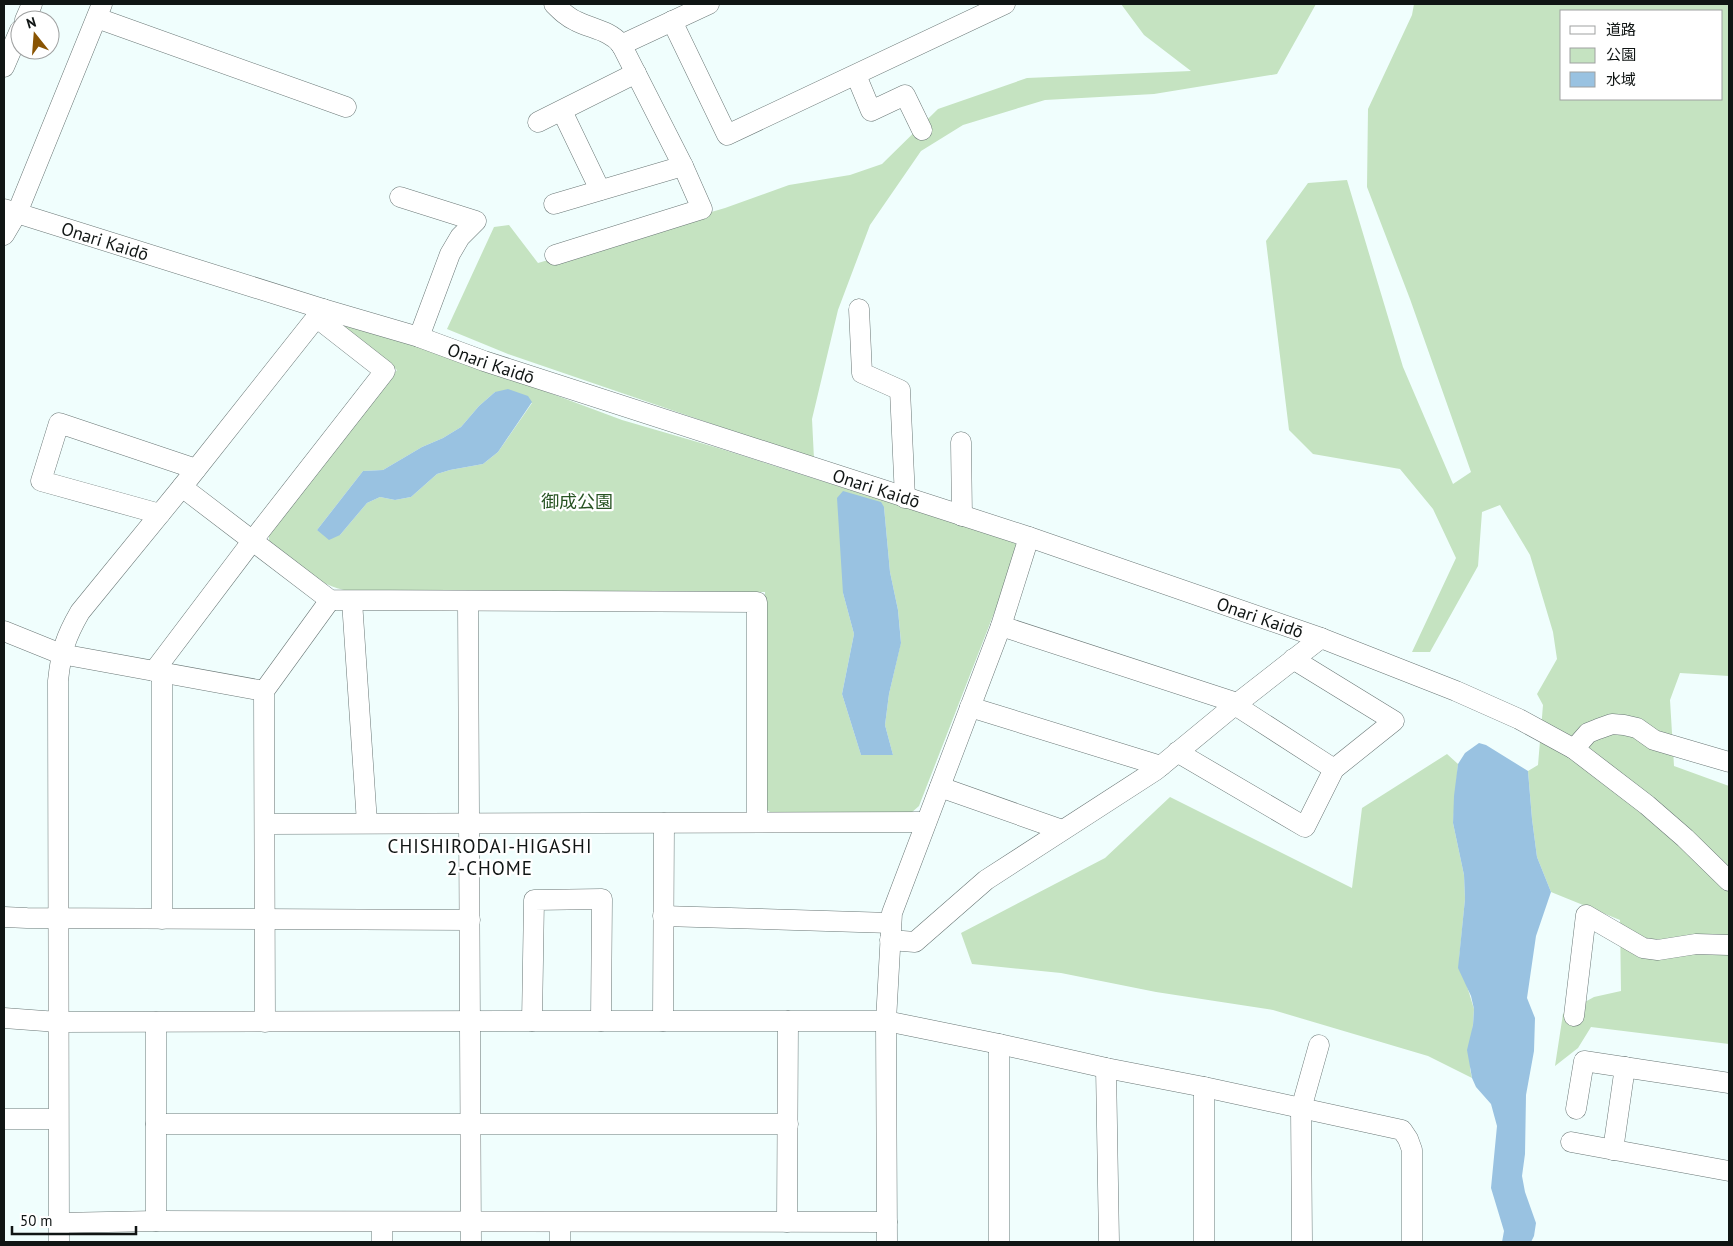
<svg xmlns="http://www.w3.org/2000/svg" width="1733" height="1246" viewBox="0 0 1733 1246" font-family="'PT Sans','Noto Sans JP',sans-serif">
  <style>
    .green { fill: #c5e3c1; fill-rule: evenodd }
    .water { fill: #99c2e1 }
    .lines { fill: none; stroke-linecap: round; stroke-linejoin: round }
    .minor-casing { stroke: #6a7776; stroke-width: 21 }
    .minor { stroke: #fff; stroke-width: 20 }
    .labels { text-anchor: middle; dominant-baseline: central; stroke-width: 4.5; stroke-linejoin: round; paint-order: stroke }
    .street-label { font-size: 18px; fill: #101514; stroke: #fff }
    .park-label { font-size: 18px; fill: #285423; stroke: #fff }
    .neighbourhood-label { font-size: 19px; letter-spacing: 1px; fill: #101514; stroke: #fff }
  </style>
  <rect width="100%" height="100%" fill="#f0fefd"/>
  <!-- green -->
  <g class="green">
    <polygon points="1121,4 1316,4 1277,74 1154,94 1045,100 963,125 921,151 870,225 838,310 812,419 814,459 508,354 447,329 494,227 509,225 538,263 725,208 789,185 850,175 882,164 938,109 1027,78 1191,71 1144,35"/>
    <path d="M 1414,4 L 1729,4 L 1729,676 L 1680,673 L 1670,700 L 1674,766 L 1729,786 L 1729,1044 L 1591,1027 L 1578,1048 L 1555,1066 L 1563,1014 L 1594,997 L 1621,991 L 1620,920 L 1551,892 L 1537,857 L 1532,819 L 1528,771 L 1538,765 L 1543,705 L 1537,694 L 1557,659 L 1553,632 L 1530,555 L 1500,505 L 1482,512 L 1478,566 L 1430,652 L 1412,652 L 1456,558 L 1433,509 L 1400,469 L 1313,454 L 1289,430 L 1266,241 L 1308,183 L 1347,180 L 1403,367 L 1453,484 L 1471,472 L 1410,299 L 1367,187 L 1368,109 L 1412,15 ZM 1562,11 L 1722,11 L 1722,99 L 1562,99 Z"/>
    <path d="M 333,318 L 539,389 L 622,420 L 718,448 L 1014,542 L 1019,549 L 919,806 L 911,813 L 771,813 L 767,810 L 765,592 L 349,591 C 317,586 294,562 269,542 L 269,535 L 397,370 L 332,320 ZM 495,392 L 532,403 L 498,452 L 483,464 L 450,470 L 437,474 L 411,497 L 395,500 L 380,497 L 367,503 L 340,535 L 317,530 L 363,471 L 383,470 L 422,447 L 443,438 L 461,427 L 479,406 ZM 884,507 L 890,572 L 898,610 L 901,642 L 889,694 L 885,725 L 893,755 L 861,755 L 842,694 L 854,634 L 843,593 Z"/>
    <polygon points="1447,754 1458,764 1453,823 1464,875 1465,899 1459,960 1474,1009 1470,1069 1472,1078 1428,1056 1273,1010 1156,992 1061,973 972,964 961,933 1105,858 1170,797 1352,888 1362,808"/>
  </g>
  <!-- water -->
  <g class="water">
    <polygon points="508,389 528,396 532,402 498,452 483,464 450,470 437,474 411,497 395,500 380,497 367,503 340,535 329,540 317,530 363,471 383,470 422,447 443,438 461,427 479,406 495,392"/>
    <polygon points="843,491 881,502 884,507 890,572 898,610 901,643 889,694 885,725 893,755 861,755 842,694 854,634 843,593 837,498"/>
    <polygon points="1479,743 1486,745 1528,771 1532,819 1537,857 1551,892 1536,936 1527,998 1535,1018 1534,1051 1526,1095 1525,1154 1522,1176 1525,1192 1536,1223 1534,1236 1531,1242 1502,1242 1504,1231 1491,1188 1497,1126 1491,1104 1476,1087 1472,1078 1467,1050 1473,1025 1474,1009 1471,996 1458,968 1465,899 1464,875 1453,823 1454,796 1458,764 1465,753"/>
  </g>
  <g class="lines">
    <!-- minor casing -->
    <g class="minor-casing">
      <g id="minor">
        <path d="M 554,4 C 561,11 567,17 576,21 C 592,29 609,30 621,44 L 683,166 L 702,209 L 555,255"/>
        <polyline points="97,18 346,107"/>
        <polyline points="25,20 32,4"/>
        <polyline points="672,21 727,135 1005,4"/>
        <polyline points="621,45 709,4"/>
        <polyline points="4,67 20,30"/>
        <polyline points="856,75 871,111 905,95 922,130"/>
        <polyline points="562,111 600,190"/>
        <polyline points="538,122 636,73"/>
        <polyline points="400,197 476,221 460,237 450,254 419,337"/>
        <polyline points="554,204 683,166"/>
        <path id="s1" d="M 4,209 L 323,309 L 419,337 L 484,361 L 1029,537 L 1321,638 L 1456,691 L 1519,719 L 1574,749 L 1647,805 L 1685,838 L 1729,881"/>
        <polyline points="4,235 17,213 102,4"/>
        <polyline points="859,309 862,373 900,390 905,498"/>
        <polyline points="961,442 962,516"/>
        <polyline points="182,487 330,600 757,602 757,822"/>
        <polyline points="160,514 41,481 59,423 196,469"/>
        <polyline points="352,601 367,823"/>
        <polyline points="468,601 471,1242"/>
        <polyline points="1001,626 1237,703"/>
        <polyline points="4,631 61,654 264,691"/>
        <polyline points="154,671 253,540 385,371 316,317"/>
        <polyline points="1235,705 1334,769"/>
        <polyline points="970,707 1161,766"/>
        <polyline points="1574,749 1588,733 1598,729 1612,724 1624,725 1637,728 1654,740 1729,762"/>
        <polyline points="1177,752 1305,827 1334,769 1394,721 1293,659"/>
        <polyline points="940,787 1062,830"/>
        <polyline points="266,824 926,822"/>
        <polyline points="663,916 891,923"/>
        <polyline points="4,917 27,918 470,920"/>
        <polyline points="162,919 162,673"/>
        <polyline points="890,940 915,942 986,880 1156,770 1230,709 1321,638"/>
        <polyline points="1574,1016 1586,915 1643,948 1658,950 1696,944 1729,945"/>
        <polyline points="4,1018 58,1022 532,1021 886,1021 999,1044 1106,1068 1204,1087 1402,1130 1408,1139 1412,1150 1412,1242"/>
        <polyline points="532,1021 534,900 602,899 601,1021"/>
        <polyline points="663,1021 664,823"/>
        <polyline points="265,1022 264,691 330,600"/>
        <polyline points="999,1044 999,1242"/>
        <polyline points="1106,1068 1109,1242"/>
        <polyline points="1576,1109 1584,1061 1729,1083"/>
        <polyline points="4,1119 57,1119"/>
        <polyline points="156,1124 788,1124"/>
        <polyline points="1571,1142 1729,1171"/>
        <polyline points="1613,1150 1625,1067"/>
        <polyline points="156,1221 156,1022"/>
        <polyline points="382,1222 382,1242"/>
        <polyline points="787,1222 788,1021"/>
        <polyline points="58,1223 156,1221 887,1222"/>
        <polyline points="560,1223 560,1242"/>
        <path d="M 59,1242 L 58,681 C 61,652 65,638 80,612 L 182,487 L 323,309"/>
        <polyline points="887,1242 886,1021 892,913 1001,626 1029,537"/>
        <polyline points="1204,1242 1204,1087"/>
        <polyline points="1302,1242 1301,1109 1319,1045"/>
      </g>
    </g>
    <!-- minor -->
    <use href="#minor" class="minor"/>
  </g>
  <g class="labels">
    <!-- street labels -->
    <g class="street-label">
      <text stroke="none"><textPath href="#s1" startOffset="106">Onari Kaidō</textPath></text>
      <text stroke="none"><textPath href="#s1" startOffset="511">Onari Kaidō</textPath></text>
      <text stroke="none"><textPath href="#s1" startOffset="916">Onari Kaidō</textPath></text>
      <text stroke="none"><textPath href="#s1" startOffset="1321">Onari Kaidō</textPath></text>
    </g>
    <!-- park labels -->
    <g class="park-label">
      <text x="577" y="501">御成公園</text>
    </g>
    <!-- neighbourhood labels -->
    <g class="neighbourhood-label">
      <text x="490" y="846">CHISHIRODAI-HIGASHI<tspan x="490" dy="22">2-CHOME</tspan></text>
    </g>
  </g>
  <!-- border -->
  <rect width="1733" height="1246" fill="none" stroke="#101514" stroke-width="10"/>
  <!-- legend -->
  <rect x="1560" y="10" width="162" height="90" fill="#ffffff" stroke="#9fa1a1"/>
  <rect x="1570" y="26" width="25" height="8" fill="#ffffff" stroke="#9fa1a1"/>
  <text x="1606" y="35" font-size="15" fill="#101514">道路</text>
  <rect x="1570" y="48" width="25" height="15" fill="#c5e3c1" stroke="#9fa1a1"/>
  <text x="1606" y="60" font-size="15" fill="#101514">公園</text>
  <rect x="1570" y="72" width="25" height="15" fill="#99c2e1" stroke="#9fa1a1"/>
  <text x="1606" y="85" font-size="15" fill="#101514">水域</text>
  <!-- north arrow -->
  <g transform="translate(35 35) rotate(343)"><circle r="24" fill="#ffffff" stroke="#9fa1a1"/>
  <path d="M0-4L9 19L0 12L-9 19Z" fill="#895402"/>
  <text y="-8" font-size="14" font-weight="bold" text-anchor="middle" fill="#101514">N</text>
  </g>
  <!-- scale -->
  <path d="M12 1226v8h124v-8" fill="none" stroke="#101514" stroke-width="2.5"/>
  <text x="20" y="1226" font-size="15" fill="#101514" stroke="#ffffff" stroke-width="4" paint-order="stroke">50 m</text>
</svg>
